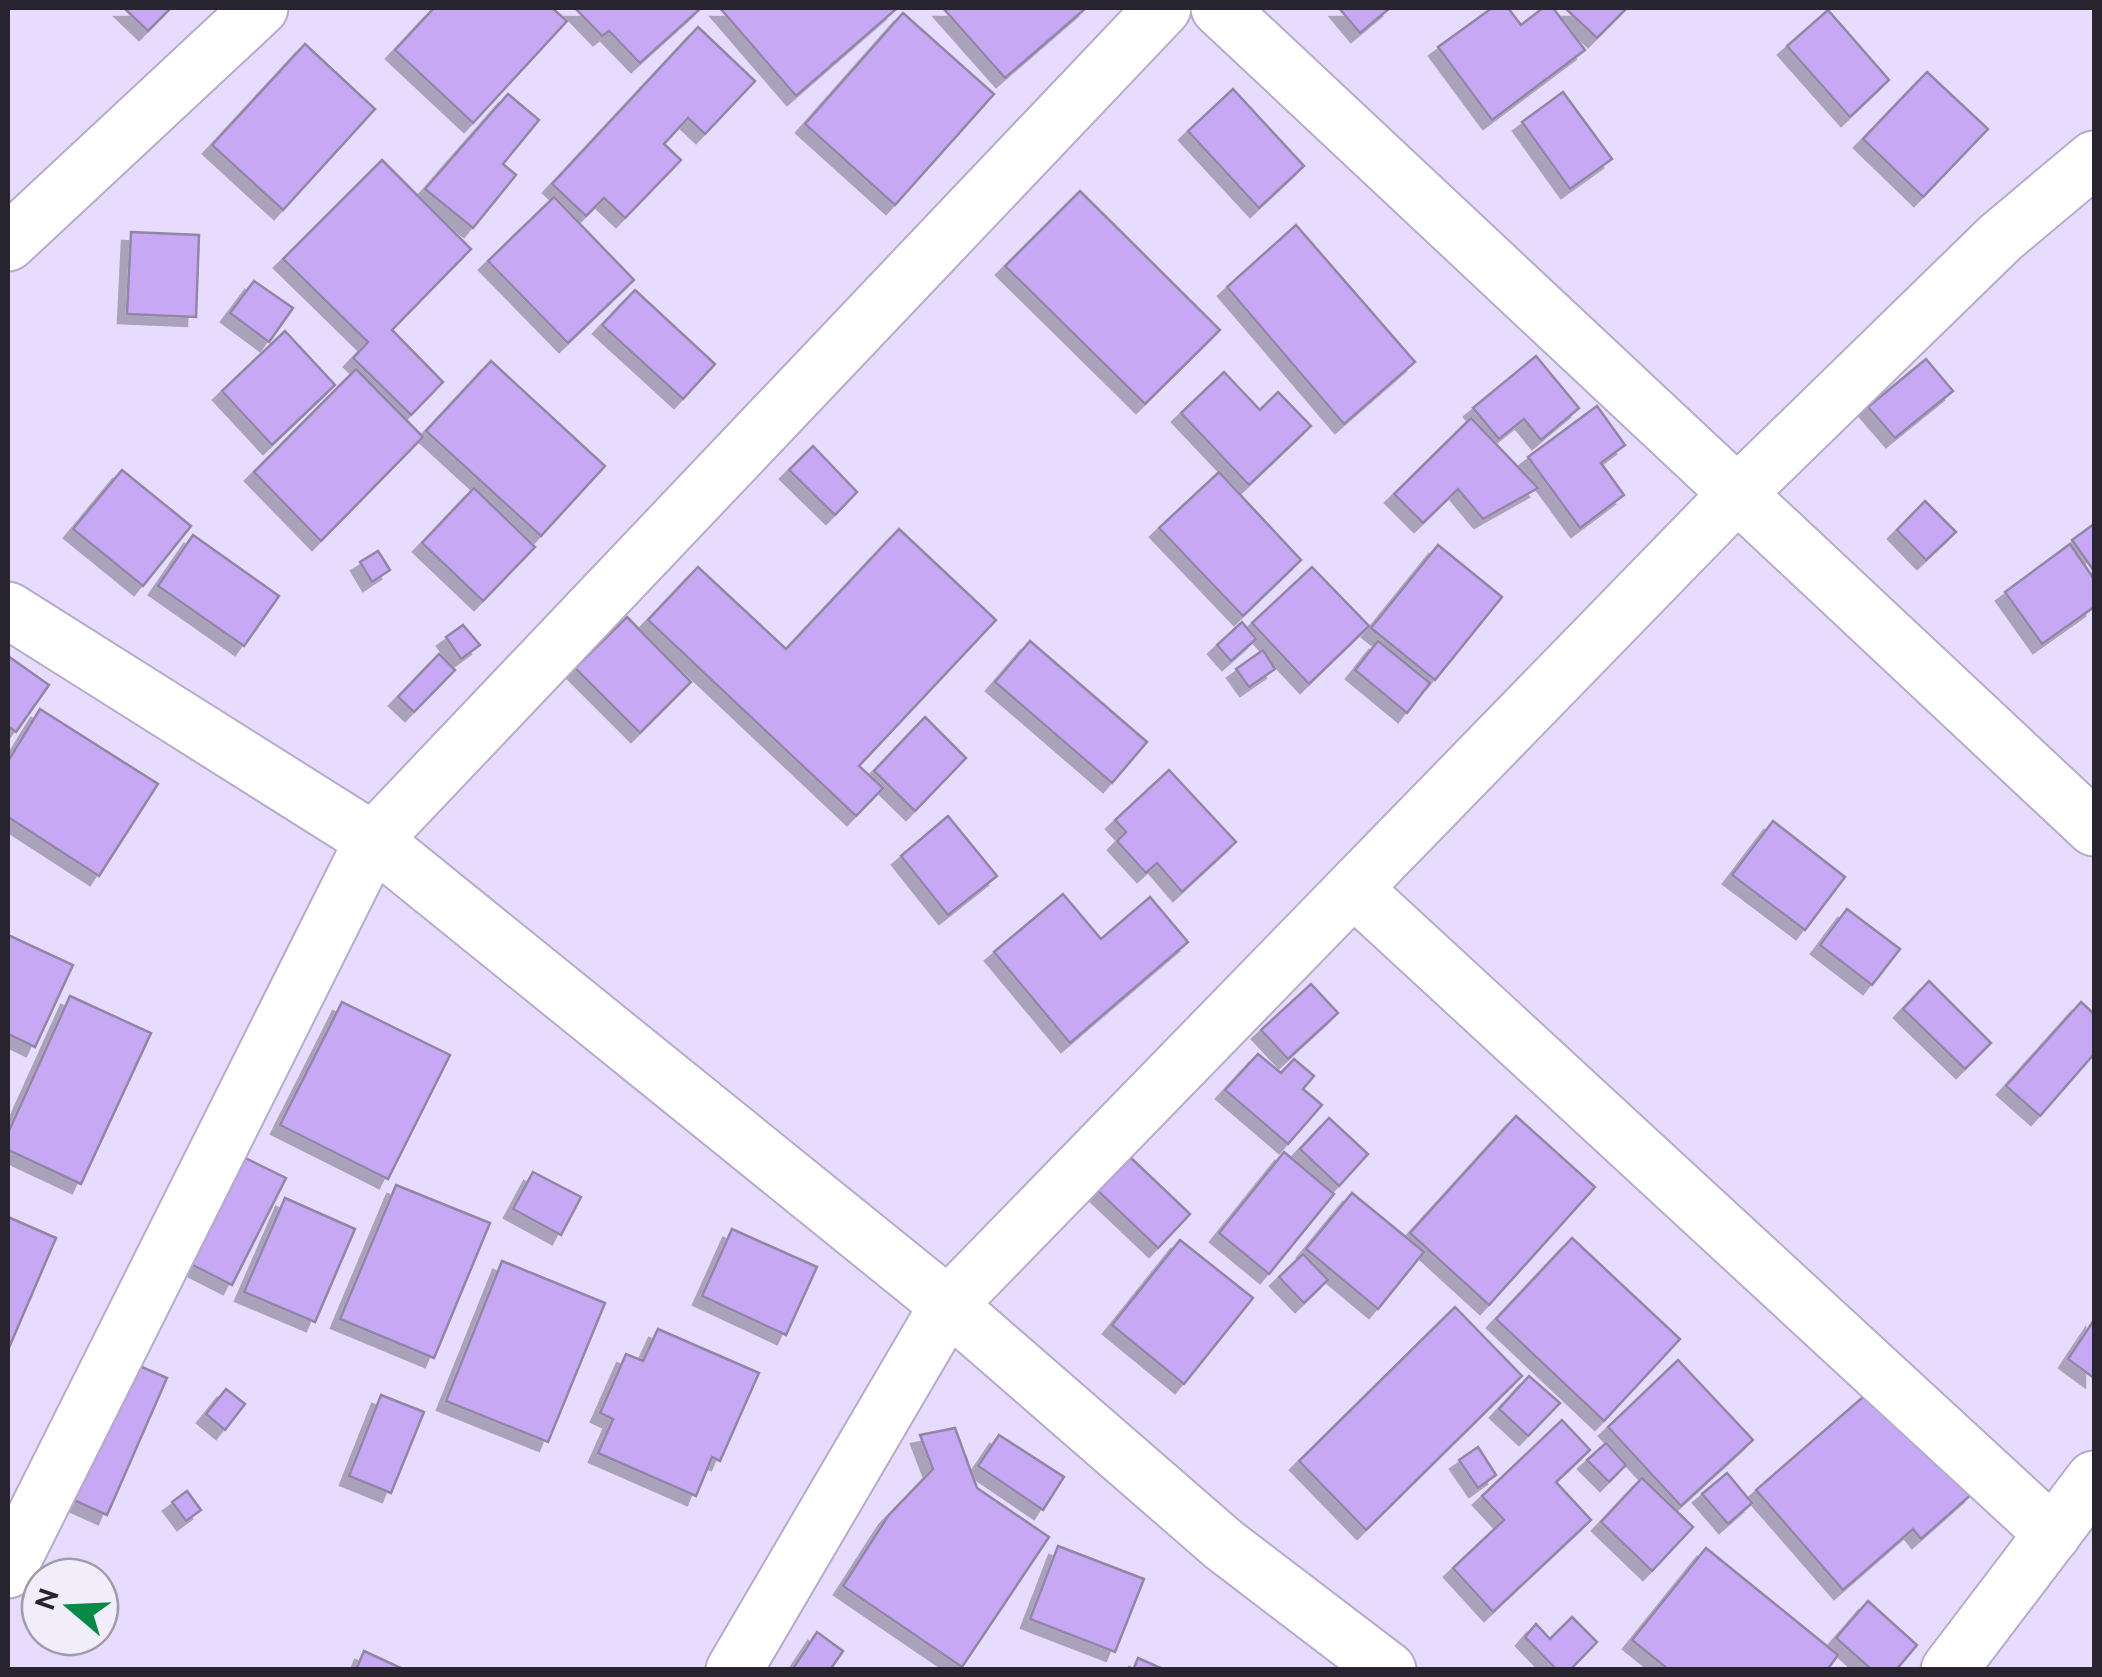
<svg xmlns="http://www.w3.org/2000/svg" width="2102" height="1677" viewBox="0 0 2102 1677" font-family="Ubuntu,sans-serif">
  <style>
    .building { fill: #c6a8f4; stroke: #9186a5; stroke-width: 2.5; filter: url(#shadow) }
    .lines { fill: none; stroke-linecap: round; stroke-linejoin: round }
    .street-casing { stroke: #b6abcb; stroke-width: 59 }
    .street { stroke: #fff; stroke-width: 55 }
  </style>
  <defs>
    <filter id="shadow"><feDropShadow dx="-9" dy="9" stdDeviation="0" flood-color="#0004"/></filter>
  </defs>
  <rect width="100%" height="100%" fill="#e8dcfe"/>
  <!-- building -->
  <g class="building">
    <polygon points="124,8 171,8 148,31"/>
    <polygon points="434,8 552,8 567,21 473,123 395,50"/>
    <polygon points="575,8 701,8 640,63 609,31 602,36"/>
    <polygon points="720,8 893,8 895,10 796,96"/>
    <polygon points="943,8 1086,8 1005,78"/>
    <polygon points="1339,8 1390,8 1360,33"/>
    <polygon points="1492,8 1508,8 1521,25 1543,8 1553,8 1585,50 1492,120 1438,47"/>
    <polygon points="1565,8 1627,8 1597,38"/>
    <polygon points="1828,10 1889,80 1850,117 1787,46"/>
    <polygon points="903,13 994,94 895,205 805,124"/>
    <polygon points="698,27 755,81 705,134 688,118 664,144 681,160 625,218 604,198 586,216 552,184"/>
    <polygon points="305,44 375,109 283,210 212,145"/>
    <polygon points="1927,72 1988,129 1923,197 1863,139"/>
    <polygon points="1233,89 1304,166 1259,208 1188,131"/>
    <polygon points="1563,92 1612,159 1570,189 1522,122"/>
    <polygon points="508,94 539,120 503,164 516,175 473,228 425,189"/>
    <polygon points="382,160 471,249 392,330 443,382 411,415 353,358 368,342 283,259"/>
    <polygon points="1080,191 1220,330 1145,404 1005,266"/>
    <polygon points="554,197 634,280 568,343 488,261"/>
    <polygon points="1296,225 1415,362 1344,424 1227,287"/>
    <polygon points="131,232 199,235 196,317 127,314"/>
    <polygon points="254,281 293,308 269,342 230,313"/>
    <polygon points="635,290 715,364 683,399 602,325"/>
    <polygon points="285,331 335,385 272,445 222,391"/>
    <polygon points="1536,356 1579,408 1541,440 1524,419 1499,439 1473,408"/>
    <polygon points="1926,359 1953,391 1895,438 1868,407"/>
    <polygon points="491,361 605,466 541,536 426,431"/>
    <polygon points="356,369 423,437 321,541 254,472"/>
    <polygon points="1224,372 1260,410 1278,392 1311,426 1249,485 1181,413"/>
    <polygon points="1597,406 1625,445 1601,463 1624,495 1580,528 1528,457"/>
    <polygon points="1471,418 1538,488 1483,519 1458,489 1423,523 1394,494"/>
    <polygon points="813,446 857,492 835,515 789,470"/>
    <polygon points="122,470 191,526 143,586 73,529"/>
    <polygon points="1219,472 1301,560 1243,616 1159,528"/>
    <polygon points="474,488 535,547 483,601 422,543"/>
    <polygon points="1925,501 1956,532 1926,560 1897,530"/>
    <polygon points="2094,524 2094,571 2072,540"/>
    <polygon points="899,529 996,620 859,766 883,788 856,816 648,620 698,567 786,649"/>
    <polygon points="193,535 279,596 244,646 158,586"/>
    <polygon points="2070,544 2094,579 2094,607 2042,644 2005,592"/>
    <polygon points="1438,545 1502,597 1435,680 1371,628"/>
    <polygon points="378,551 390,570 372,582 360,562"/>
    <polygon points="1312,567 1369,626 1309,684 1252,623"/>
    <polygon points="627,617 691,682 640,733 575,668"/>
    <polygon points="1242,622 1256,639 1231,661 1217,645"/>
    <polygon points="463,625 480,645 461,659 446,637"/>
    <polygon points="1030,641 1147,742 1112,783 995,682"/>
    <polygon points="1378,641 1430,683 1407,713 1355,670"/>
    <polygon points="1263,650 1275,669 1249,687 1236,669"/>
    <polygon points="439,654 455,670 414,712 398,697"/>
    <polygon points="8,656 49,685 16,732 8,726"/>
    <polygon points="40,709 158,784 99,876 8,817 8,761"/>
    <polygon points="925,717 966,758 915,811 874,771"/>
    <polygon points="1169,770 1236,842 1182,892 1157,863 1146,873 1117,841 1126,832 1115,820"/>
    <polygon points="948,816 997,876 948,915 901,856"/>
    <polygon points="1773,821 1845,877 1805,930 1732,875"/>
    <polygon points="1063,894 1101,939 1150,897 1188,942 1070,1043 994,952"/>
    <polygon points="1847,909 1900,949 1872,985 1820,945"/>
    <polygon points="8,935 73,965 35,1047 8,1034"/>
    <polygon points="1929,981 1991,1043 1965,1069 1903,1009"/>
    <polygon points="1311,984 1338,1013 1288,1059 1261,1030"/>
    <polygon points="70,996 151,1033 81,1184 8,1150 8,1133"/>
    <polygon points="342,1002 450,1055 388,1179 280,1125"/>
    <polygon points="2081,1002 2094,1014 2094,1054 2040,1116 2006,1086"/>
    <polygon points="1258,1054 1281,1073 1294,1059 1314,1076 1303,1089 1322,1105 1288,1144 1225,1090"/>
    <polygon points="1516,1116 1595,1187 1489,1305 1410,1233"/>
    <polygon points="1329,1118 1368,1154 1339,1186 1300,1149"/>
    <polygon points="229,1150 286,1178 232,1285 177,1257"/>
    <polygon points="1284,1152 1334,1194 1269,1274 1219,1233"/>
    <polygon points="1129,1156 1190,1214 1158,1248 1097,1190"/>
    <polygon points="533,1172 581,1197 561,1235 513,1209"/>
    <polygon points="396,1185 490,1223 434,1358 340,1319"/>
    <polygon points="1352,1193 1424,1252 1378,1309 1306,1249"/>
    <polygon points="285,1198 355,1229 315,1322 244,1292"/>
    <polygon points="8,1217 56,1238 8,1350"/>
    <polygon points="732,1229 817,1267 786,1335 702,1296"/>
    <polygon points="1572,1238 1680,1339 1604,1421 1496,1319"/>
    <polygon points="1180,1240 1253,1298 1184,1384 1112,1325"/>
    <polygon points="1303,1254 1328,1280 1304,1303 1279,1277"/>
    <polygon points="502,1261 605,1303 548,1442 446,1401"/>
    <polygon points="1455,1307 1522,1376 1366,1530 1299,1461"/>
    <polygon points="2094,1320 2094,1378 2068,1359"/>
    <polygon points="658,1329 759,1373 720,1461 712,1457 696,1496 598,1453 613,1419 600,1413 626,1354 643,1361"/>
    <polygon points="119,1357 167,1378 107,1515 60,1494"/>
    <polygon points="1678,1360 1753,1440 1681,1506 1608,1427"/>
    <polygon points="1529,1376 1560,1403 1528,1436 1499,1409"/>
    <polygon points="1878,1384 1973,1493 1921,1539 1913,1529 1843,1590 1756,1490"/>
    <polygon points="226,1389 245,1404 225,1430 206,1414"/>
    <polygon points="381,1395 424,1412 391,1493 349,1476"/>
    <polygon points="1562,1420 1590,1450 1556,1482 1591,1520 1493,1612 1453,1568 1504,1520 1482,1496"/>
    <polygon points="955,1428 977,1488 1049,1537 962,1667 843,1586 888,1516 933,1469 920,1435"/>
    <polygon points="999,1435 1064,1477 1043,1510 978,1466"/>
    <polygon points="1606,1443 1626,1465 1609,1482 1587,1460"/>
    <polygon points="1478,1447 1496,1475 1478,1488 1459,1460"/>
    <polygon points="1727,1473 1752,1503 1728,1524 1702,1494"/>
    <polygon points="1642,1478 1693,1527 1652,1571 1601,1522"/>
    <polygon points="187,1491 201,1510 186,1521 172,1502"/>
    <polygon points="1058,1546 1144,1579 1115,1652 1030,1619"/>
    <polygon points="1706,1548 1838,1655 1827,1670 1669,1670 1632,1640"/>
    <polygon points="1868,1601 1917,1645 1896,1670 1872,1670 1836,1638"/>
    <polygon points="1572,1617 1597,1642 1570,1670 1557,1670 1525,1637 1536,1624 1550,1639"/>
    <polygon points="817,1632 843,1651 830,1670 792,1670"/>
    <polygon points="364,1651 405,1670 356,1670"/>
    <polygon points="1138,1658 1165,1670 1133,1670"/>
  </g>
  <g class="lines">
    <!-- street casing -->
    <g class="street-casing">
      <g id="street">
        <polyline points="1219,8 2094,828"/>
        <polyline points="8,243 260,8"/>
        <polyline points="8,610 373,840 948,1305 1224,1545 1388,1670"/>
        <polyline points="1355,890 2053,1534"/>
        <polyline points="8,1570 373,840 1163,8"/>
        <polyline points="734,1670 948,1305 1739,492 2001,237 2094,159"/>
        <polyline points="1949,1670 2094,1479"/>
      </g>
    </g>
    <!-- street -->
    <use href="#street" class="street"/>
  </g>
  <!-- border -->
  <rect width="2102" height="1677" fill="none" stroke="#27232f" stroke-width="20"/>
  <!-- north arrow -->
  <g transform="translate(70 1607) rotate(289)"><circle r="48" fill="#f2edfb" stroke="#a19ca9" stroke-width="2.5"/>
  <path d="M0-8L18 38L0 25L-18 38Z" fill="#088a46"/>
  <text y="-15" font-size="28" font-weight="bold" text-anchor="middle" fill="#27232f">N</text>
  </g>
</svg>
